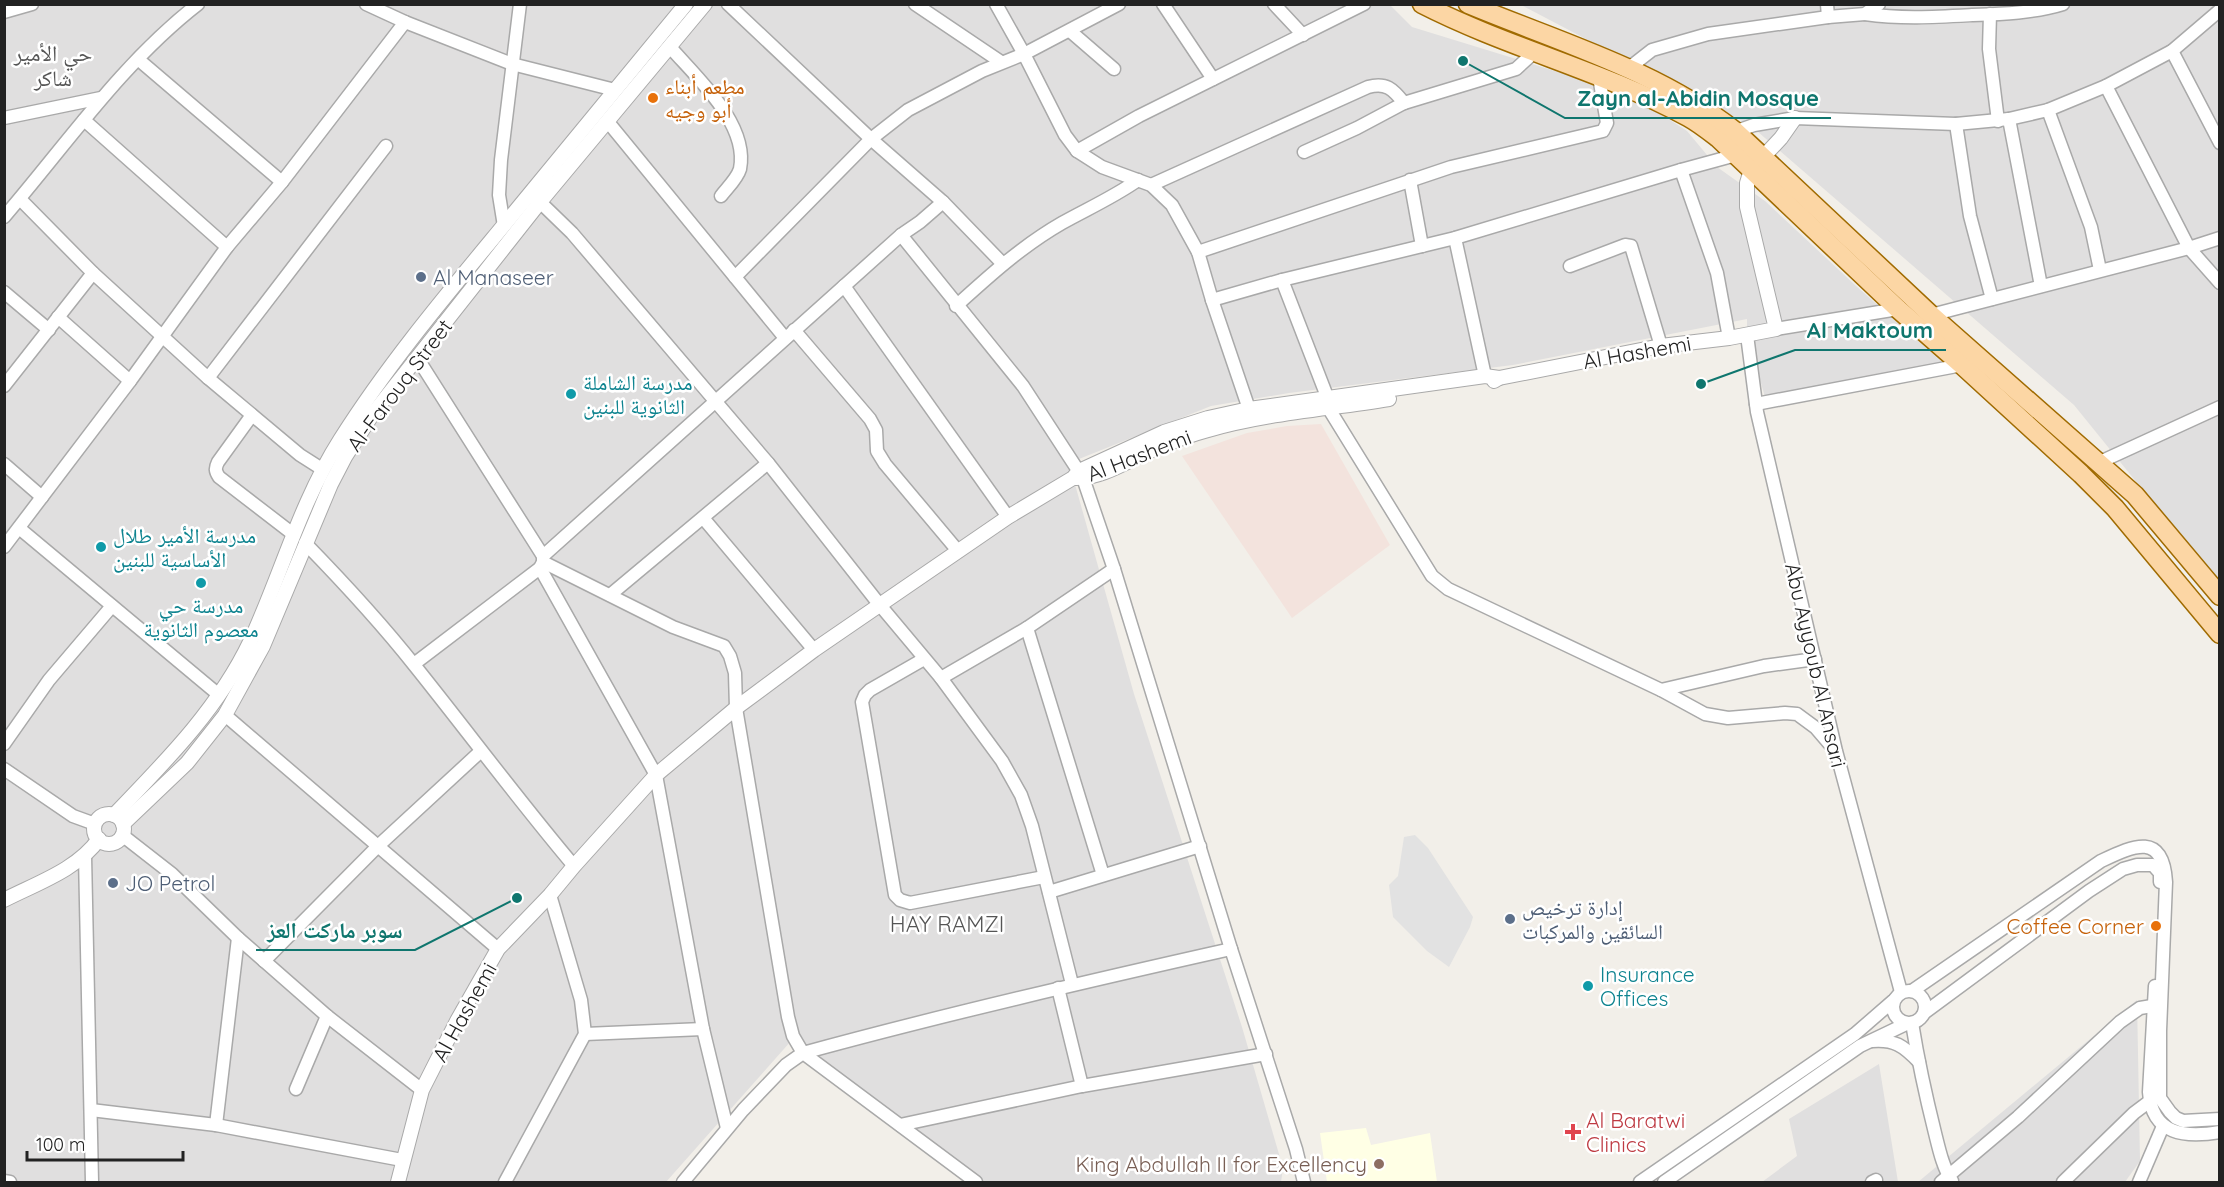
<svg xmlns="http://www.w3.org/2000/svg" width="2224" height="1187" viewBox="0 0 2224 1187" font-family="Quicksand,'Noto Naskh Arabic',sans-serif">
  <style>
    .residential { fill: #e0dfdf }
    .education { fill: #ffffe5 }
    .military { fill: #f3e3dd }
    .parking { fill: #e2e2e2 }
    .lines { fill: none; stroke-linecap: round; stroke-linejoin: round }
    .minor-casing { stroke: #a9a9a9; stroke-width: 15 }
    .tertiary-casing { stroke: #a9a9a9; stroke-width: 16 }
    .primary-casing { stroke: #a06b00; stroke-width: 21 }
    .minor { stroke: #fff; stroke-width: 12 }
    .tertiary { stroke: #fff; stroke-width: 14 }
    .primary { stroke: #fcd6a4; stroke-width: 18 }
    .food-dot { fill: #e8710a; stroke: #fff; stroke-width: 2 }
    .service-dot { fill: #5c6f8a; stroke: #fff; stroke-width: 2 }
    .culture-dot { fill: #0f9aa8; stroke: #fff; stroke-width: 2 }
    .health-dot { fill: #e0444e; stroke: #fff; stroke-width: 2 }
    .education-dot { fill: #8d6e63; stroke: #fff; stroke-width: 2 }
    .labels { text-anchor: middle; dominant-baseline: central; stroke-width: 5; stroke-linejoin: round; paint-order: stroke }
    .food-label { font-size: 21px; fill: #c56008; stroke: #fff; text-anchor: start }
    .service-label { font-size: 21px; fill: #4e5e75; stroke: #fff; text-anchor: start }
    .street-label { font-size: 21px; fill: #222; stroke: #fff }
    .culture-label { font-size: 21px; fill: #0d838f; stroke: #fff; text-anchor: start }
    .health-label { font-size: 21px; fill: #be3a42; stroke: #fff; text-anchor: start }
    .education-label { font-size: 21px; fill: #785e54; stroke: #fff; text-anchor: end }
    .neighbourhood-label { font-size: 22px; fill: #555; stroke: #fff }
    .leader { fill: none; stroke: #0f766e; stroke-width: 2 }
    .callout-dot { fill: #0f766e; stroke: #fff; stroke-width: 2 }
    .callout-label { font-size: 22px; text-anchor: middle; font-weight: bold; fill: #0f766e; stroke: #fff; stroke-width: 5; stroke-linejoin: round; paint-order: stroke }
  </style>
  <rect width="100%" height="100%" fill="#f2efe9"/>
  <!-- residential -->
  <g class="residential">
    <polygon points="5,5 1390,5 1412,27 1597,84 1622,89 1687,131 1717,167 1765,201 1855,285 1943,363 1765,397 1747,335 1747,319 1513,365 1289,393 1211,406 1069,463 1134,694 1242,1027 1283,1168 1281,1182 985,1182 862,1088 791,1041 666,1182 5,1182"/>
    <polygon points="1521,5 2219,5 2219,584 2074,405 1750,125"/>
    <polygon points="2137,1000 2140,1161 2125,1182 1918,1182"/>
    <polygon points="1879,1064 1898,1182 1762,1182 1797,1156 1789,1119"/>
  </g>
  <!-- education -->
  <polygon class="education" points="1366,1128 1371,1145 1430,1133 1437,1182 1327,1182 1320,1133"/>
  <!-- military -->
  <polygon class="military" points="1321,424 1390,545 1292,618 1182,456 1247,433 1287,426"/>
  <!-- parking -->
  <polygon class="parking" points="1415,835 1428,848 1473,917 1470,927 1449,967 1427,951 1393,917 1389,885 1398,876 1404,837"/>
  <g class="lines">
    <!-- minor casing -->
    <g class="minor-casing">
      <g id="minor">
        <polyline points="366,4 405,22 512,64 615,90"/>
        <polyline points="728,4 871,139 943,202 1003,264"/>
        <polyline points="915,4 1001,62"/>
        <polyline points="996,4 1024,54 1065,135 1077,151 1102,167 1151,185 1172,205 1198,252 1212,300 1249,409"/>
        <polyline points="1163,4 1213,79"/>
        <polyline points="1274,4 1303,35"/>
        <polyline points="1827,4 1828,17"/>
        <polyline points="4,12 32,4"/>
        <path d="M 1865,14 C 1901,19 1935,17 1972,15 C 2002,14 2034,13 2063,4"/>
        <polyline points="1990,14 1989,49 1998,121"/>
        <polyline points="1070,31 1114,69"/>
        <path d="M 670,47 C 697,78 749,124 740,169 C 737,179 727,188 721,196"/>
        <polyline points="2172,51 2220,143"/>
        <polyline points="139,60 282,182"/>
        <polyline points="1629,68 1652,50 1708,34 1828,17 1865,14 1879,4"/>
        <polyline points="2106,86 2189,248 2220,283"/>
        <polyline points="2048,110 2091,227 2100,270"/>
        <polyline points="4,118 101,98"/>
        <polyline points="2009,119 2041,286"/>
        <polyline points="84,120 227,247"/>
        <polyline points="608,122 785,338"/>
        <polyline points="1956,124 1970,216 1992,299"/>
        <polyline points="1731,133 1754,125 1795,118 1956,124 2009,119 2048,110 2106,86 2172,51 2220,10"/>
        <polyline points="1077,151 1139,116 1364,4"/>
        <polyline points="1304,152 1357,128 1404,103 1516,69 1529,57 1533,50"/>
        <polyline points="1681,170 1717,273 1729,338"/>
        <polyline points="1410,180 1422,246"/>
        <path d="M 1151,185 L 1368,87 C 1386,82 1393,89 1404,103"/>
        <polyline points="20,199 93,273 208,378 300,455 322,469"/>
        <polyline points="540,202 572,233 768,463 879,604 941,678 1002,761 1021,795 1032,826 1072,984"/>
        <path d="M 4,217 C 66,145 122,63 198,4"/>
        <polyline points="504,226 499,195 501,160 520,4"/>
        <polyline points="901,235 1023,386 1083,478 1114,569 1231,949 1296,1149 1304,1182"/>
        <polyline points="1455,238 1485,376"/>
        <polyline points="1198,252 1451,167 1603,131 1607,123 1599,77"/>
        <polyline points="1570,266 1625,245 1631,246 1661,346"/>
        <polyline points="735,277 871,139 908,110 982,71 1024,54 1119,4"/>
        <polyline points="1282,280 1328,399"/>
        <polyline points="844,286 1008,517"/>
        <polyline points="4,292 49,330"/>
        <polyline points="1212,300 1282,280 1455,238 1681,170 1736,155"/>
        <path d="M 956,306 C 989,276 1022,246 1062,223 C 1087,209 1114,197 1138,180"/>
        <polyline points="1931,315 2189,248 2220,238"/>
        <polyline points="58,317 130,381"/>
        <polyline points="1776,329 1898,309"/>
        <polyline points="794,330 870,419 876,430 877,451 885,464 958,551"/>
        <polyline points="1747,335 1757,412 1836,751 1901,992"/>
        <polyline points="418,359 543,556 543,562 540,568 656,775 703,1029 727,1128"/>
        <polyline points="208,378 386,146"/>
        <polyline points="4,386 93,273"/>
        <polyline points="1756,404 1962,365"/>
        <polyline points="1329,409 1432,576 1448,589 1661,690 1705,714 1728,718 1785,713 1797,714 1816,728 1834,749"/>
        <path d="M 252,415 L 218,462 C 215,468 215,471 219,477 L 293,534"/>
        <polyline points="2100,462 2220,407"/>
        <polyline points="4,464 42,497"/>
        <polyline points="704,519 814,650"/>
        <polyline points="19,528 219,695"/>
        <path d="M 305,543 C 343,582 381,623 415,666 C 468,732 519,801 574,866"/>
        <polyline points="4,547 130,381 227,247 282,182 405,22"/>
        <polyline points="543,556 901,235 920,222 943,202"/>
        <path d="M 543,562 L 673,627 L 724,646 L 730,656 L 735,673 L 736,708 L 788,1017 L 793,1036 L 803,1053 C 945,1014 1088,981 1231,949"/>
        <polyline points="610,595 768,463"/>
        <polyline points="1027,628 1103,875"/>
        <polyline points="924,659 870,690 865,695 862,702 895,895 900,900 910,903 1044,877"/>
        <polyline points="414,664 540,568"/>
        <polyline points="941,678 1027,628 1114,569"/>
        <polyline points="1661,690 1764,666 1815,659"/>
        <polyline points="225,715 498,949"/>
        <polyline points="4,744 49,680 112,606"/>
        <polyline points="4,769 73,816 95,824"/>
        <polyline points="122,835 172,874 238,938 327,1016 422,1090"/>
        <polyline points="85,856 92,1182"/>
        <polyline points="1049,892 1200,846"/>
        <polyline points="264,961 378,846 481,751"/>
        <path d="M 2155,986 L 2149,1092 C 2152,1135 2185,1138 2220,1132"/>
        <polyline points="1058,988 1082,1086"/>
        <circle cx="1909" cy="1007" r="16"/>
        <path d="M 1912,991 L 2101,861 C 2133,846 2163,831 2166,882 L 2160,1031 L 2160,1098 L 2170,1112 L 2176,1118 L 2183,1121 L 2220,1119"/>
        <polyline points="1924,1013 2089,891 2123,869 2137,865 2153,865 2160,873 2160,882"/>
        <path d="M 1912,1023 C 1918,1060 1926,1097 1935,1133 C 1939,1149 1943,1168 1952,1181"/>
        <polyline points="585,1034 703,1029"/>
        <path d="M 1872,1041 C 1894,1039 1904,1046 1919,1062"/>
        <polyline points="296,1089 327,1016"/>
        <polyline points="91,1110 216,1125 402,1160"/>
        <polyline points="216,1125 238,938"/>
        <polyline points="900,1125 1082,1086 1266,1054"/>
        <polyline points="4,1181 10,1182"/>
        <polyline points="505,1182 585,1034 581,1000 550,895"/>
        <polyline points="683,1182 743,1110 786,1065 803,1053 976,1182"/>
        <polyline points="1640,1182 1855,1034 1893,1001"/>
        <polyline points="1664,1182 1860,1046 1906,1024"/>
        <polyline points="1872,1182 1876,1180"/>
        <polyline points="1941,1182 2018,1117 2120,1022 2140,1008 2158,1005"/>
        <polyline points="2063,1182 2134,1113 2150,1101"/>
        <polyline points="2139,1182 2163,1126"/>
      </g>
    </g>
    <!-- tertiary casing -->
    <g class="tertiary-casing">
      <g id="tertiary">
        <polyline points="1494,381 1499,378 1661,346 1729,338 1776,329 1747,207 1747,183 1751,170 1781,138 1795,118"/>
        <path d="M 1075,478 C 1101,479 1129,460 1152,450 C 1171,442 1189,435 1208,430 C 1267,413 1329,409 1389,399"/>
        <circle cx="109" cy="829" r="15"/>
        <path d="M 114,815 C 165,762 218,709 250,642 C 281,575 300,503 340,440 C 388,364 447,294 504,225 C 565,152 625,78 686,4"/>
        <polyline points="123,824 187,763 225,715 263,646 331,484 345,457 372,415 540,202 705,4"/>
        <path d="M 4,900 C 37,883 77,870 99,839"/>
        <polyline points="398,1182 422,1090 457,1021 498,949 550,895 574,866 656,775 736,708 814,650 1008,517 1073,478 1079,471 1164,432 1208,418 1249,409 1485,376 1499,378"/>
      </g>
    </g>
    <!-- primary casing -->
    <g class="primary-casing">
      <g id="primary">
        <path d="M 1422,4 C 1508,48 1603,71 1688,117 C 1699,123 1709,131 1718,138 L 1898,309 L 1962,365 L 2081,474 L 2115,508 L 2220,634"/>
        <path d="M 1468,4 C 1559,42 1657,70 1735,131 L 1931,315 L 2135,495 L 2220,596"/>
      </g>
    </g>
    <!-- minor -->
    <use href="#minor" class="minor"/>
    <!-- tertiary -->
    <use href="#tertiary" class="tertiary"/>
    <!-- primary -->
    <use href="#primary" class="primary"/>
  </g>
  <!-- markers -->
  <g class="food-dot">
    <circle cx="653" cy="98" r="6"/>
    <circle cx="2156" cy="926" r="6"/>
  </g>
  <g class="service-dot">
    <circle cx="421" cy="277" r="6"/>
    <circle cx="113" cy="883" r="6"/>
    <circle cx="1510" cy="919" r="6"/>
  </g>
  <g class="culture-dot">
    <circle cx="571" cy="394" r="6"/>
    <circle cx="101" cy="547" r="6"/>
    <circle cx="201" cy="583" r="6"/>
    <circle cx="1588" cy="986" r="6"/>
  </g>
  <path class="health-dot" d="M1570 1123h6v6h6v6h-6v6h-6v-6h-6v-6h6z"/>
  <circle class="education-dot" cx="1379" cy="1164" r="6"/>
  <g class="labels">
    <!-- food labels -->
    <g class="food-label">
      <text x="665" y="86">مطعم أبناء<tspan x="665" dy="24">أبو وجيه</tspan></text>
      <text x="2144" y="926" text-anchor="end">Coffee Corner</text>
    </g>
    <!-- service labels -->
    <g class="service-label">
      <text x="433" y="277">Al Manaseer</text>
      <text x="125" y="883">JO Petrol</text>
      <text x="1522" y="907">إدارة ترخيص<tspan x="1522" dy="24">السائقين والمركبات</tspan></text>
    </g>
    <!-- street labels -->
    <g class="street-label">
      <text transform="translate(1637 352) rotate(-10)">Al Hashemi</text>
      <text transform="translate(399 385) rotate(-53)">Al-Farouq Street</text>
      <text transform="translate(1139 455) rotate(-21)">Al Hashemi</text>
      <text transform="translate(1816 665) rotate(77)">Abu Ayyoub Al Ansari</text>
      <text transform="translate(464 1012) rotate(-61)">Al Hashemi</text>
    </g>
    <!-- culture labels -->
    <g class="culture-label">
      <text x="583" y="382">مدرسة الشاملة<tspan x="583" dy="24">الثانوية للبنين</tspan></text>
      <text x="113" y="535">مدرسة الأمير طلال<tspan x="113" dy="24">الأساسية للبنين</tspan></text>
      <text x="201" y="605" text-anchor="middle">مدرسة حي<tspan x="201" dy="24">معصوم الثانوية</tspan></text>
      <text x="1600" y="974">Insurance<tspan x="1600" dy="24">Offices</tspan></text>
    </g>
    <!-- health labels -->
    <g class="health-label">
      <text x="1586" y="1120">Al Baratwi<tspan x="1586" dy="24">Clinics</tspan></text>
    </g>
    <!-- education labels -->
    <g class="education-label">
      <text x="1367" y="1164">King Abdullah II for Excellency</text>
    </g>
    <!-- neighbourhood labels -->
    <g class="neighbourhood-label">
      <text x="53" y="53">حي الأمير<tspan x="53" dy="25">شاكر</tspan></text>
      <text x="947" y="924">HAY RAMZI</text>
    </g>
  </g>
  <!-- callouts -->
  <path class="leader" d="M1463 61L1565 118H1831M1701 384L1795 350H1946M517 898L415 950H256"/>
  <g class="callout-dot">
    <circle cx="1463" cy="61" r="6"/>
    <circle cx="1701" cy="384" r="6"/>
    <circle cx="517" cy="898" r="6"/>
  </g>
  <g class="callout-label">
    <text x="1698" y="106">Zayn al-Abidin Mosque</text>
    <text x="1870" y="338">Al Maktoum</text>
    <text x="335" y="938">سوبر ماركت العز</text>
  </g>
  <!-- border -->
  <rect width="2224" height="1187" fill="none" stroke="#222222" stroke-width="12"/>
  <!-- scale -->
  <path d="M27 1151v9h156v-9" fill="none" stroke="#222222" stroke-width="3"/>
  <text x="36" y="1151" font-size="18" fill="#222222" stroke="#ffffff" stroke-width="4.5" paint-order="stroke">100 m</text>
</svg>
